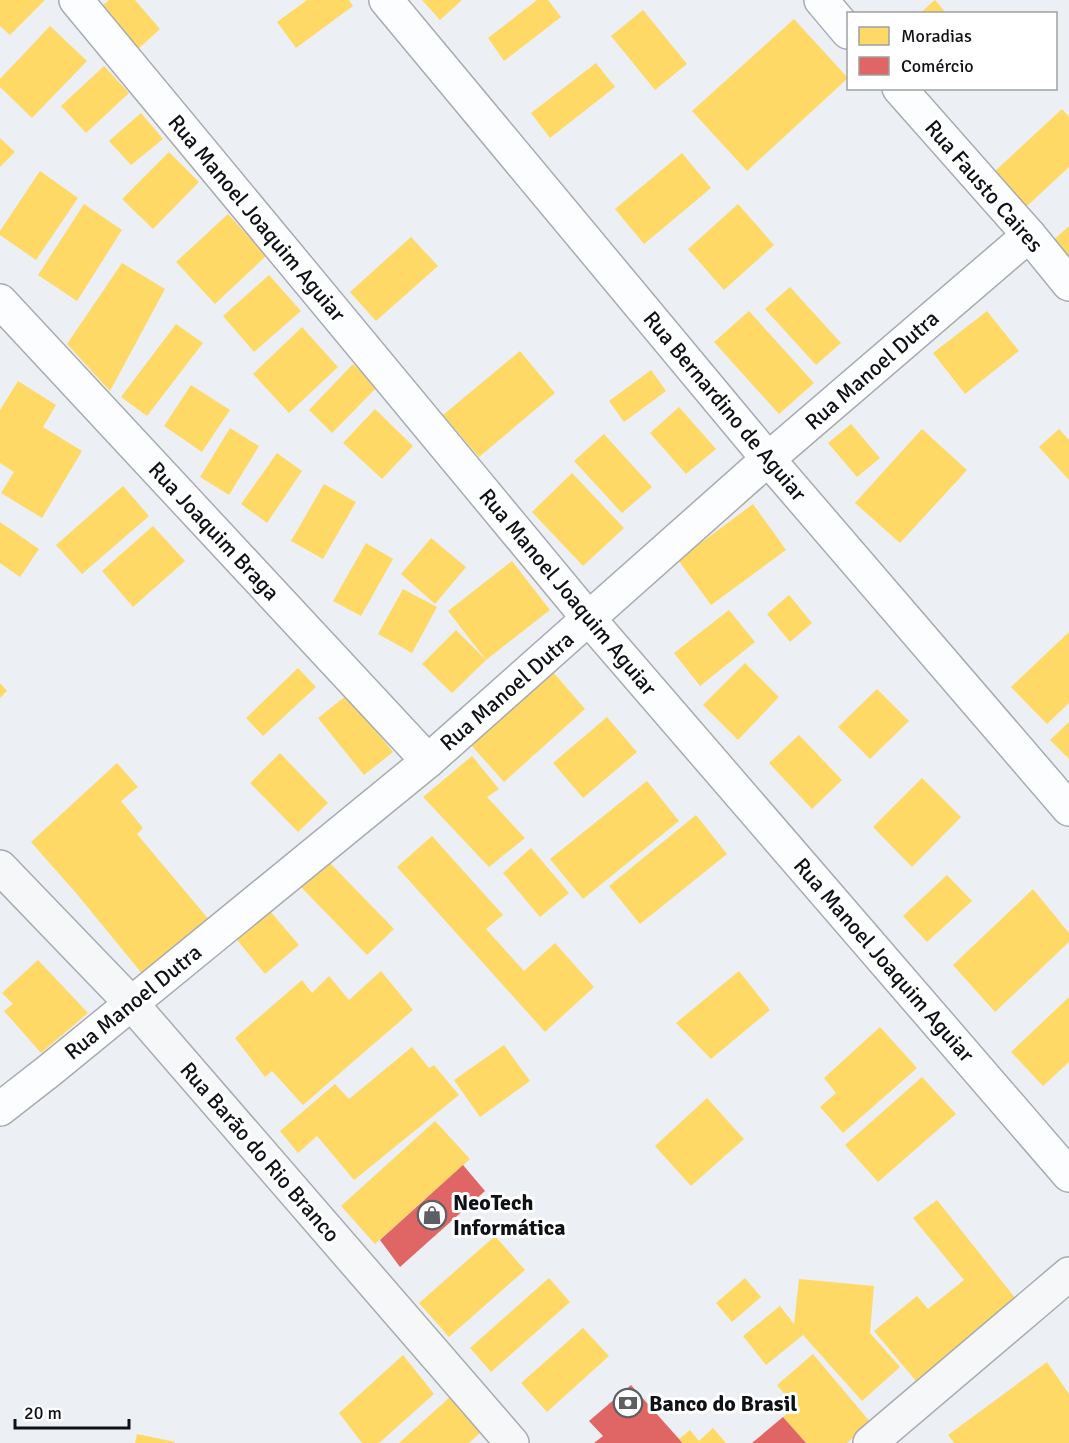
<svg xmlns="http://www.w3.org/2000/svg" width="1069" height="1443" viewBox="0 0 1069 1443" font-family="Signika,sans-serif">
  <style>
    .homes { fill: #ffd966 }
    .shops { fill: #e06666 }
    .lines { fill: none; stroke-linecap: round; stroke-linejoin: round }
    .street-casing { stroke: #a8abaf; stroke-width: 36 }
    .secondary-casing { stroke: #a8abaf; stroke-width: 36 }
    .street { stroke: #fcfdfe; stroke-width: 33 }
    .secondary { stroke: #f5f7f9; stroke-width: 33 }
    .labels { text-anchor: middle; dominant-baseline: central; stroke-width: 6; stroke-linejoin: round; paint-order: stroke }
    .street-label { font-size: 22px; fill: #0f1114; stroke: #fff }
    .poi-label { font-size: 22px; font-weight: bold; fill: #0f1114; stroke: #fff; text-anchor: start }
  </style>
  <rect width="100%" height="100%" fill="#ecf0f5"/>
  <!-- homes -->
  <g class="homes">
    <polygon points="0,0 45,0 10,35 0,26"/>
    <polygon points="109,0 135,0 160,29 138,49 101,7"/>
    <polygon points="307,0 349,0 353,6 296,48 277,22"/>
    <polygon points="422,0 462,0 440,20"/>
    <polygon points="537,0 548,0 561,17 504,61 488,38"/>
    <polygon points="935,0 947,14 919,14"/>
    <polygon points="643,10 687,64 655,90 611,36"/>
    <polygon points="794,19 848,78 747,171 692,111"/>
    <polygon points="50,26 87,61 32,118 0,87 0,79"/>
    <polygon points="596,63 615,87 550,138 531,113"/>
    <polygon points="104,66 129,93 86,133 61,106"/>
    <polygon points="1062,109 1069,117 1069,167 1026,207 994,172"/>
    <polygon points="141,113 163,139 131,165 109,141"/>
    <polygon points="0,138 15,152 0,167"/>
    <polygon points="169,152 199,182 153,229 122,199"/>
    <polygon points="682,153 711,188 644,244 615,209"/>
    <polygon points="40,171 78,198 36,260 0,235 0,231"/>
    <polygon points="84,204 122,230 77,301 38,275"/>
    <polygon points="738,204 774,245 724,290 688,249"/>
    <polygon points="228,214 266,256 215,304 176,262"/>
    <polygon points="1069,226 1069,266 1049,244"/>
    <polygon points="411,237 438,266 376,321 350,292"/>
    <polygon points="122,263 165,289 110,391 67,344"/>
    <polygon points="269,275 301,311 254,352 223,316"/>
    <polygon points="790,287 841,343 816,365 765,309"/>
    <polygon points="749,311 814,383 779,414 714,342"/>
    <polygon points="987,311 1019,351 965,394 933,353"/>
    <polygon points="176,324 203,343 147,416 121,397"/>
    <polygon points="302,327 338,367 289,413 253,374"/>
    <polygon points="520,351 555,393 479,457 443,415"/>
    <polygon points="353,364 377,387 332,433 309,410"/>
    <polygon points="651,370 666,391 624,422 609,401"/>
    <polygon points="18,381 56,405 43,427 82,451 42,518 1,493 14,472 0,463 0,410"/>
    <polygon points="191,385 230,410 202,452 164,426"/>
    <polygon points="679,407 716,449 686,474 650,433"/>
    <polygon points="375,409 413,446 382,479 343,443"/>
    <polygon points="851,424 880,458 857,477 828,443"/>
    <polygon points="230,428 259,446 229,495 200,477"/>
    <polygon points="922,429 967,470 900,543 855,503"/>
    <polygon points="1059,429 1069,440 1069,480 1039,447"/>
    <polygon points="604,434 652,487 622,513 574,461"/>
    <polygon points="277,453 302,471 267,523 241,504"/>
    <polygon points="572,473 624,528 583,566 532,512"/>
    <polygon points="324,484 356,502 323,559 291,541"/>
    <polygon points="123,486 149,516 82,574 56,545"/>
    <polygon points="753,504 786,550 711,605 678,560"/>
    <polygon points="0,522 39,549 20,577 0,563"/>
    <polygon points="153,526 185,561 133,607 102,571"/>
    <polygon points="431,538 466,567 435,604 401,574"/>
    <polygon points="366,543 393,559 361,616 333,601"/>
    <polygon points="512,561 550,610 486,660 448,611"/>
    <polygon points="403,589 437,607 412,653 378,634"/>
    <polygon points="789,595 812,623 790,642 767,614"/>
    <polygon points="729,610 755,642 700,686 674,653"/>
    <polygon points="456,630 486,660 452,693 422,664"/>
    <polygon points="1069,632 1069,703 1047,724 1011,687"/>
    <polygon points="745,663 779,697 738,740 703,705"/>
    <polygon points="298,668 316,687 263,736 246,718"/>
    <polygon points="553,672 585,709 504,782 471,745"/>
    <polygon points="0,683 7,691 0,698"/>
    <polygon points="877,689 909,721 870,759 838,727"/>
    <polygon points="347,695 393,752 364,775 318,718"/>
    <polygon points="607,717 637,752 583,798 553,763"/>
    <polygon points="1069,722 1069,759 1050,740"/>
    <polygon points="799,735 842,780 812,809 769,763"/>
    <polygon points="280,753 328,803 298,832 250,783"/>
    <polygon points="472,756 499,789 487,797 525,838 489,867 423,797"/>
    <polygon points="117,763 138,787 121,801 143,828 137,834 210,921 144,976 76,893 31,842"/>
    <polygon points="922,778 961,817 912,867 873,827"/>
    <polygon points="647,781 679,821 583,899 550,859"/>
    <polygon points="696,815 727,854 640,924 609,886"/>
    <polygon points="432,836 503,915 486,929 524,971 555,943 594,987 545,1032 397,867"/>
    <polygon points="531,848 569,893 540,917 503,873"/>
    <polygon points="327,860 394,929 367,955 300,886"/>
    <polygon points="947,875 972,901 927,942 903,916"/>
    <polygon points="1033,889 1069,933 1069,942 995,1012 953,965"/>
    <polygon points="270,911 299,945 265,974 237,940"/>
    <polygon points="38,960 88,1013 41,1053 4,1011 13,1004 2,993"/>
    <polygon points="381,971 413,1010 303,1105 272,1071 265,1077 235,1038 302,980 312,993 329,976 349,1000"/>
    <polygon points="739,971 770,1010 711,1059 676,1023"/>
    <polygon points="1069,997 1069,1062 1043,1086 1011,1052"/>
    <polygon points="880,1027 917,1068 843,1133 820,1107 836,1093 824,1078"/>
    <polygon points="504,1045 530,1081 480,1117 454,1080"/>
    <polygon points="412,1047 429,1068 434,1065 459,1095 354,1180 317,1136 298,1153 280,1131 335,1084 349,1099"/>
    <polygon points="922,1077 956,1114 878,1182 845,1145"/>
    <polygon points="707,1098 744,1139 691,1186 655,1146"/>
    <polygon points="435,1121 470,1159 375,1244 341,1206"/>
    <polygon points="937,1200 1016,1299 916,1381 874,1331 917,1296 928,1309 964,1280 913,1218"/>
    <polygon points="495,1236 525,1270 449,1337 419,1303"/>
    <polygon points="549,1278 570,1302 491,1372 470,1348"/>
    <polygon points="745,1278 761,1297 732,1322 716,1303"/>
    <polygon points="799,1279 874,1286 870,1333 900,1367 862,1401 803,1335 766,1365 743,1336 780,1306 794,1324"/>
    <polygon points="583,1328 609,1356 547,1412 521,1383"/>
    <polygon points="813,1354 871,1423 847,1443 806,1443 783,1417 795,1407 777,1385"/>
    <polygon points="403,1355 434,1394 379,1443 362,1443 339,1413"/>
    <polygon points="1047,1362 1069,1394 1069,1443 954,1443 948,1435"/>
    <polygon points="451,1396 482,1431 469,1443 399,1443"/>
    <polygon points="713,1428 726,1443 682,1443 679,1439 690,1430 699,1441"/>
    <polygon points="137,1434 175,1442 175,1443 135,1443"/>
  </g>
  <!-- shops -->
  <g class="shops">
    <polygon points="463,1165 485,1191 400,1267 380,1240"/>
    <polygon points="631,1385 679,1439 682,1443 594,1443 603,1436 589,1421"/>
    <polygon points="783,1417 806,1443 752,1443"/>
  </g>
  <g class="lines">
    <!-- street casing -->
    <g class="street-casing">
      <g id="street">
        <polyline points="76,0 589,619 1069,1175"/>
        <polyline points="386,0 768,459 1069,809"/>
        <polyline points="821,0 848,32"/>
        <polyline points="899,88 1029,235 1069,284"/>
        <polyline points="0,301 428,761"/>
        <polyline points="0,1109 50,1070 428,761 768,459 1029,235"/>
      </g>
    </g>
    <!-- secondary casing -->
    <g class="secondary-casing">
      <g id="secondary">
        <polyline points="0,867 131,1003 512,1443"/>
        <polyline points="870,1443 1069,1274"/>
      </g>
    </g>
    <!-- street -->
    <use href="#street" class="street"/>
    <!-- secondary -->
    <use href="#secondary" class="secondary"/>
  </g>
  <!-- icons -->
  <defs>
    <g id="shop-ring" transform="scale(1.5)"><circle r="9.5" fill="#fff" stroke="#5c5f63" stroke-width="1.5"/><path d="M-5-2.5h2.3a2.7 3.5 0 0 1 5.4 0H5L5.5 6h-11ZM-1.5-2.5h3a1.5 2.3 0 0 0-3 0Z" fill="#5c5f63"/></g>
    <g id="bank-ring" transform="scale(1.5)"><circle r="9.5" fill="#fff" stroke="#5c5f63" stroke-width="1.5"/><path d="M-6-4H6V4H-6ZM0-2.3a2.3 2.3 0 1 0 0 4.6a2.3 2.3 0 1 0 0-4.6Z" fill="#5c5f63"/></g>
  </defs>
  <g fill-rule="evenodd">
    <use href="#shop-ring" x="432" y="1215"/>
    <use href="#bank-ring" x="628" y="1403"/>
  </g>
  <g class="labels">
    <!-- street labels -->
    <g class="street-label">
      <text transform="translate(984 186) rotate(49)">Rua Fausto Caires</text>
      <text transform="translate(257 218) rotate(50)">Rua Manoel Joaquim Aguiar</text>
      <text transform="translate(872 370) rotate(-41)">Rua Manoel Dutra</text>
      <text transform="translate(725 406) rotate(50)">Rua Bernardino de Aguiar</text>
      <text transform="translate(214 531) rotate(47)">Rua Joaquim Braga</text>
      <text transform="translate(568 592) rotate(50)">Rua Manoel Joaquim Aguiar</text>
      <text transform="translate(507 691) rotate(-41)">Rua Manoel Dutra</text>
      <text transform="translate(884 960) rotate(49)">Rua Manoel Joaquim Aguiar</text>
      <text transform="translate(133 1002) rotate(-39)">Rua Manoel Dutra</text>
      <text transform="translate(260 1152) rotate(49)">Rua Barão do Rio Branco</text>
    </g>
    <!-- poi labels -->
    <g class="poi-label">
      <text x="453" y="1202">NeoTech<tspan x="453" dy="25">Informática</tspan></text>
      <text x="649" y="1403">Banco do Brasil</text>
    </g>
  </g>
  <!-- legend -->
  <rect x="847" y="12" width="210" height="78" fill="#ffffff" stroke="#9fa0a1" stroke-width="1.5"/>
  <rect x="859" y="27" width="30" height="18" fill="#ffd966" stroke="#9fa0a1" stroke-width="1.5"/>
  <text x="901" y="42" font-size="18" fill="#0f1114">Moradias</text>
  <rect x="859" y="57" width="30" height="18" fill="#e06666" stroke="#9fa0a1" stroke-width="1.5"/>
  <text x="901" y="72" font-size="18" fill="#0f1114">Comércio</text>
  <!-- scale -->
  <path d="M15 1419v9h114v-9" fill="none" stroke="#0f1114" stroke-width="3"/>
  <text x="24" y="1419" font-size="18" fill="#0f1114" stroke="#ffffff" stroke-width="4.5" paint-order="stroke">20 m</text>
</svg>
